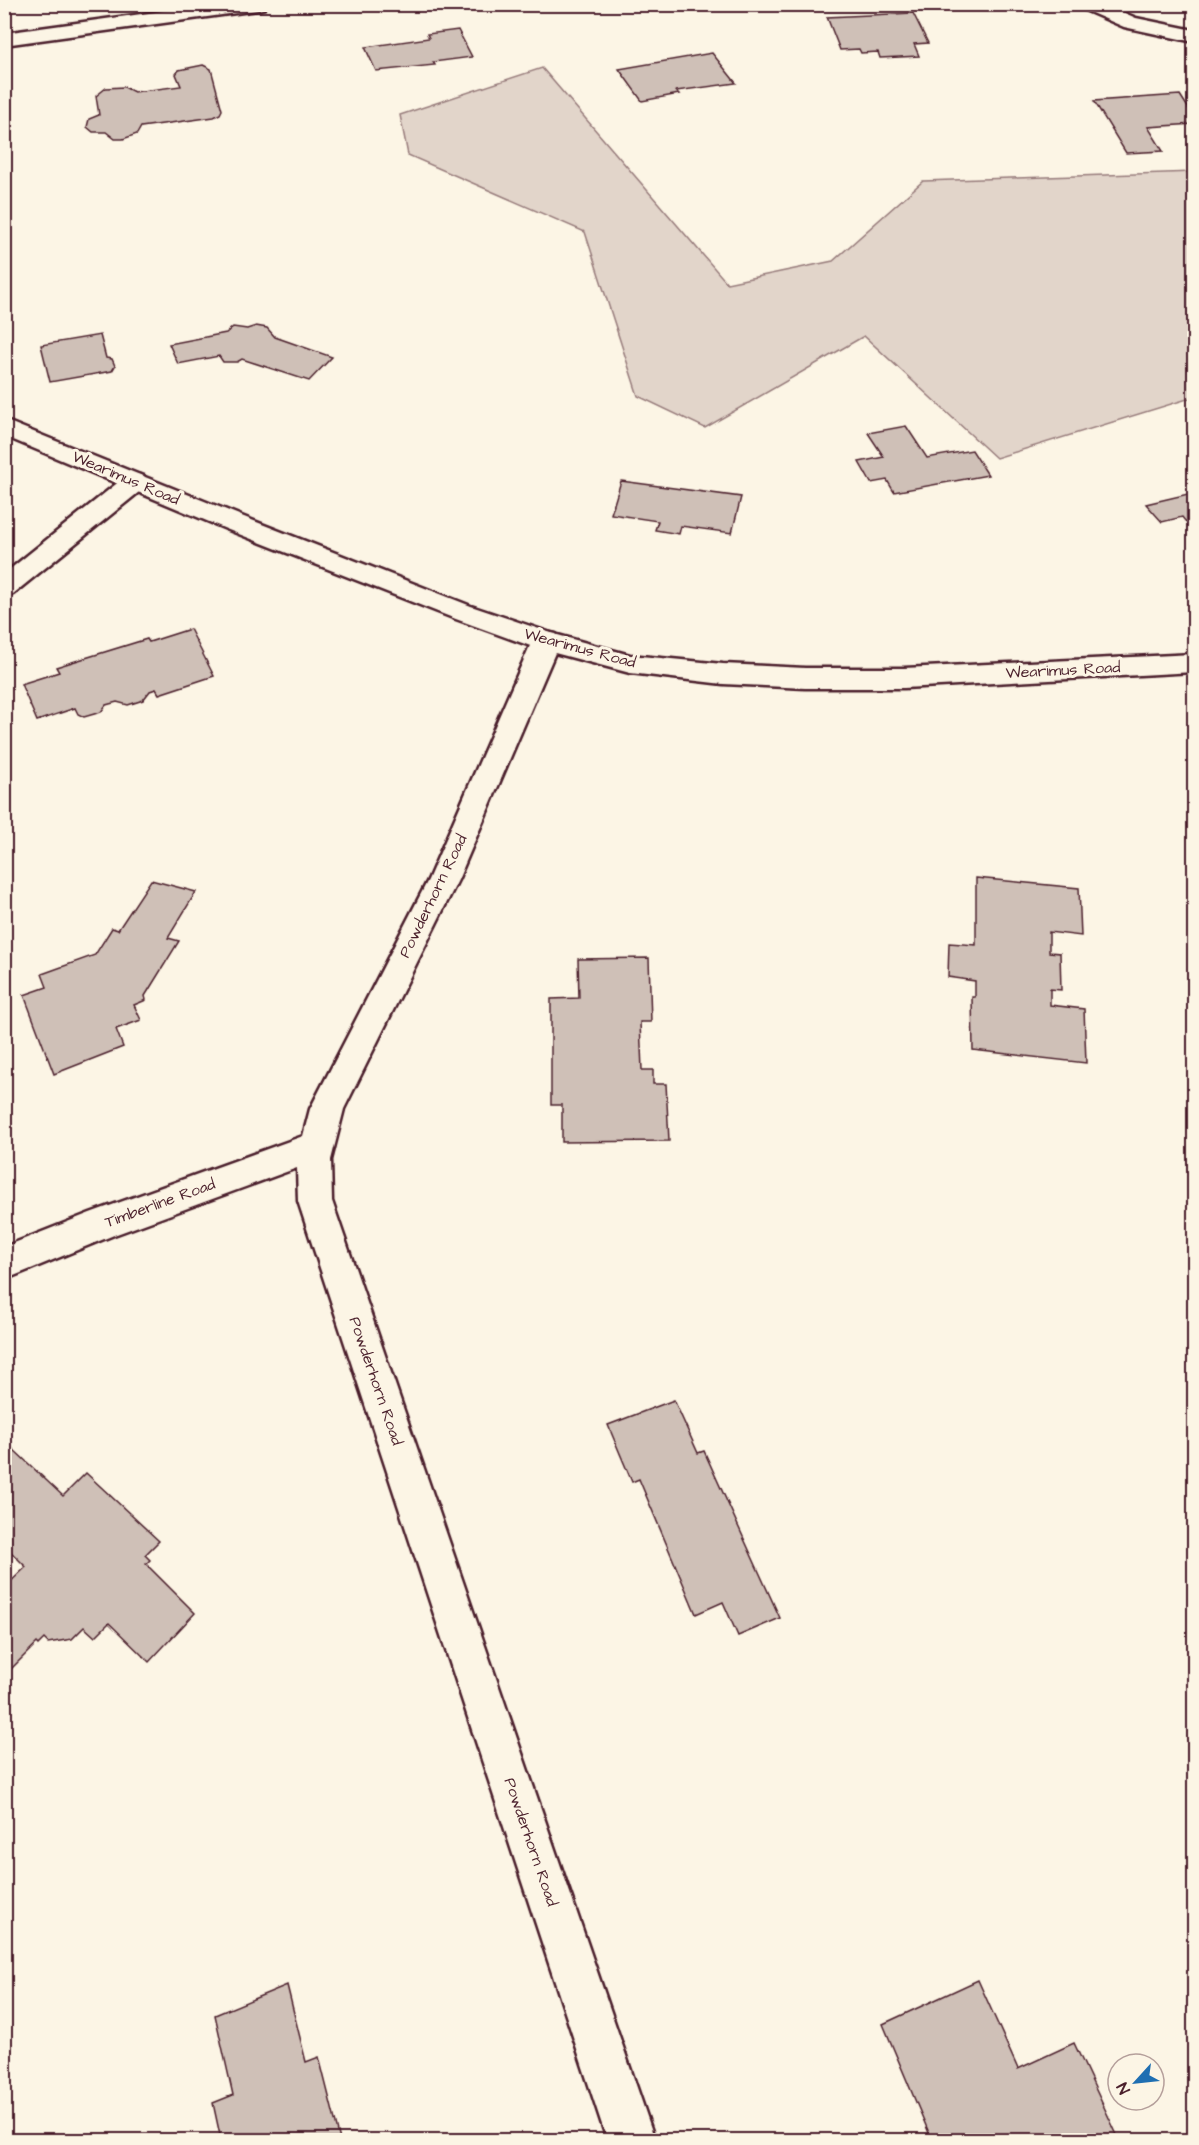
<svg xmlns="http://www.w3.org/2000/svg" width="1199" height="2145" viewBox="0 0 1199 2145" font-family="'Architects Daughter',sans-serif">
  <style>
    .green { fill: #e2d5ca; stroke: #967a7a; stroke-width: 1.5 }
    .building { fill: #cfc0b7; stroke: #4a1f2b; stroke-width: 1.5 }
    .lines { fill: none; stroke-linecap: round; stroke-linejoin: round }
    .minor-casing { stroke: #4a1f2b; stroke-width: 5 }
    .major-casing { stroke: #4a1f2b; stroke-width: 5 }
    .minor { fill: #fcf5e5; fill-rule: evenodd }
    .major { fill: #fcf5e5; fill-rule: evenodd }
    .labels { text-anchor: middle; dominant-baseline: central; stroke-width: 6; stroke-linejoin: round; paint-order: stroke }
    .street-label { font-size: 16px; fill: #4a1f2b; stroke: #fcf5e5 }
  </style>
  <rect width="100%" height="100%" fill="#fcf5e5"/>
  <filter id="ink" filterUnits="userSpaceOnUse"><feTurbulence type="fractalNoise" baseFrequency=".0167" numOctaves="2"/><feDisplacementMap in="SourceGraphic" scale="12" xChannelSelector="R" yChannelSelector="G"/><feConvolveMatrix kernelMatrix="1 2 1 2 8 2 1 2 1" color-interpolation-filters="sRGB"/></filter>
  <g filter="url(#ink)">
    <!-- green -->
    <polygon class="green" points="542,68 727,283 833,261 923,181 1194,172 1194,397 996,458 864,336 705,428 638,396 585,232 408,155 400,115"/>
    <!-- building -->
    <g class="building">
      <polygon points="913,13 928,43 914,44 919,56 880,58 878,52 861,53 859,49 840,50 827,17"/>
      <polygon points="458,30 472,57 433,62 435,65 376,71 365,47 429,38 427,34"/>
      <polygon points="712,53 736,83 676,91 679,94 642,101 619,69"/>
      <polygon points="203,65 211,69 222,110 220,114 214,117 141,127 137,134 123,139 115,139 106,132 93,132 87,127 89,119 99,115 96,96 106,88 124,87 134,92 181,86 176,74 179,70"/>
      <polygon points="1180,95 1194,117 1194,124 1148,127 1163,151 1126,153 1094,101"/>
      <polygon points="256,326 267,328 275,337 332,357 309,381 242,359 237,362 223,362 219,356 178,364 169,344 226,333 233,327 247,329"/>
      <polygon points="100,335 106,358 112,359 115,366 112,371 50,382 41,345"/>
      <polygon points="906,426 927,458 972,450 988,475 894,492 887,480 871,483 859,462 884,457 868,433"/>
      <polygon points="621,481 741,497 732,533 681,526 679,534 655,530 658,521 611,514"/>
      <polygon points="1188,494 1194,498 1194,532 1182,517 1162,522 1146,504"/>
      <polygon points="190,629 214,676 159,694 156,689 150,691 143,700 128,705 117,702 106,705 101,712 84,717 78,714 75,708 37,721 21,684 59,672 56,667 147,639 149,642"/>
      <polygon points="976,878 1079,888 1081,936 1049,932 1049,952 1060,953 1061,990 1050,989 1050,1005 1084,1009 1086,1063 973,1050 972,997 975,997 975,981 948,977 949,943 976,945"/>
      <polygon points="151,880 196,892 168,938 179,941 145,996 146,1000 134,1005 141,1020 116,1029 123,1047 54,1074 24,995 47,987 42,974 95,955 112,928 118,930"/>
      <polygon points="649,958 651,1022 640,1022 642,1070 653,1070 653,1084 666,1084 669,1141 562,1142 562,1105 551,1105 551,999 579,998 578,959"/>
      <polygon points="674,1400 698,1453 704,1451 780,1618 738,1636 723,1602 696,1614 639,1479 632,1482 608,1425"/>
      <polygon points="13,1449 63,1496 86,1473 159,1541 145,1555 150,1560 146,1564 195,1613 149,1662 109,1623 95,1637 84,1627 72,1639 48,1643 44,1639 38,1645 37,1643 4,1676 4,1588 26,1567 4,1545 4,1457"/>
      <polygon points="978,1980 1018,2069 1074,2043 1118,2137 1110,2140 932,2140 883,2024"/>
      <polygon points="287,1985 306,2062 319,2057 340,2140 221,2140 213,2103 233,2095 215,2015"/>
    </g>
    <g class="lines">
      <!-- minor casing -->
      <g class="minor-casing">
        <g id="minor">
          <polygon points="214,4 267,4 265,8 258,10 4,45 4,33"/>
          <polygon points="1078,4 1104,4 1136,18 1194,30 1194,42 1124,27 1080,8"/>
          <polygon points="135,474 144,476 147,482 144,488 13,594 4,597 4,574 126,476"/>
          <polygon points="546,632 556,634 560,641 458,880 344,1109 331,1160 332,1201 655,2140 607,2140 298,1201 297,1168 114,1235 4,1280 4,1247 90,1213 303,1136 310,1109 428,880 532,641 536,634"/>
        </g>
      </g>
      <!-- major casing -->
      <g class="major-casing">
        <polygon id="major" points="4,420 244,517 471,606 554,634 630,655 723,664 805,668 904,668 1194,654 1194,672 904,688 805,688 723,684 630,673 536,648 453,618 226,529 4,436"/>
      </g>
      <!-- minor -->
      <use href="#minor" class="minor"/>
      <!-- major -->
      <use href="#major" class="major"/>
    </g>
  </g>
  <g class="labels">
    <!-- street labels -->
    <g class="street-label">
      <text transform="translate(126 478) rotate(23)">Wearimus Road</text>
      <text transform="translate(580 648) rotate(15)">Wearimus Road</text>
      <text transform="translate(1063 670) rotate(-3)">Wearimus Road</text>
      <text transform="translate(433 896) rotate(-64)">Powderhorn Road</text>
      <text transform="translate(160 1203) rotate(-20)">Timberline Road</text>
      <text transform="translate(376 1381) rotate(71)">Powderhorn Road</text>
      <text transform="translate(531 1842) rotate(71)">Powderhorn Road</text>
    </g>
  </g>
  <!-- margin -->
  <rect width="1199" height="2145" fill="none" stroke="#fcf5e5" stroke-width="24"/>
  <rect x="12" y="12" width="1175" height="2121" fill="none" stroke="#4a1f2b" stroke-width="2" filter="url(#ink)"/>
  <!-- north arrow -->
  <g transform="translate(1136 2082) rotate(243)"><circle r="28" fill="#fcf5e5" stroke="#b59f9b" stroke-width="1.5"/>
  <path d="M0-4.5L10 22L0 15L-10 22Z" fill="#1f6fb2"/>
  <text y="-9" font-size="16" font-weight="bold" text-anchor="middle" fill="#4a1f2b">N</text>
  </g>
</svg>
